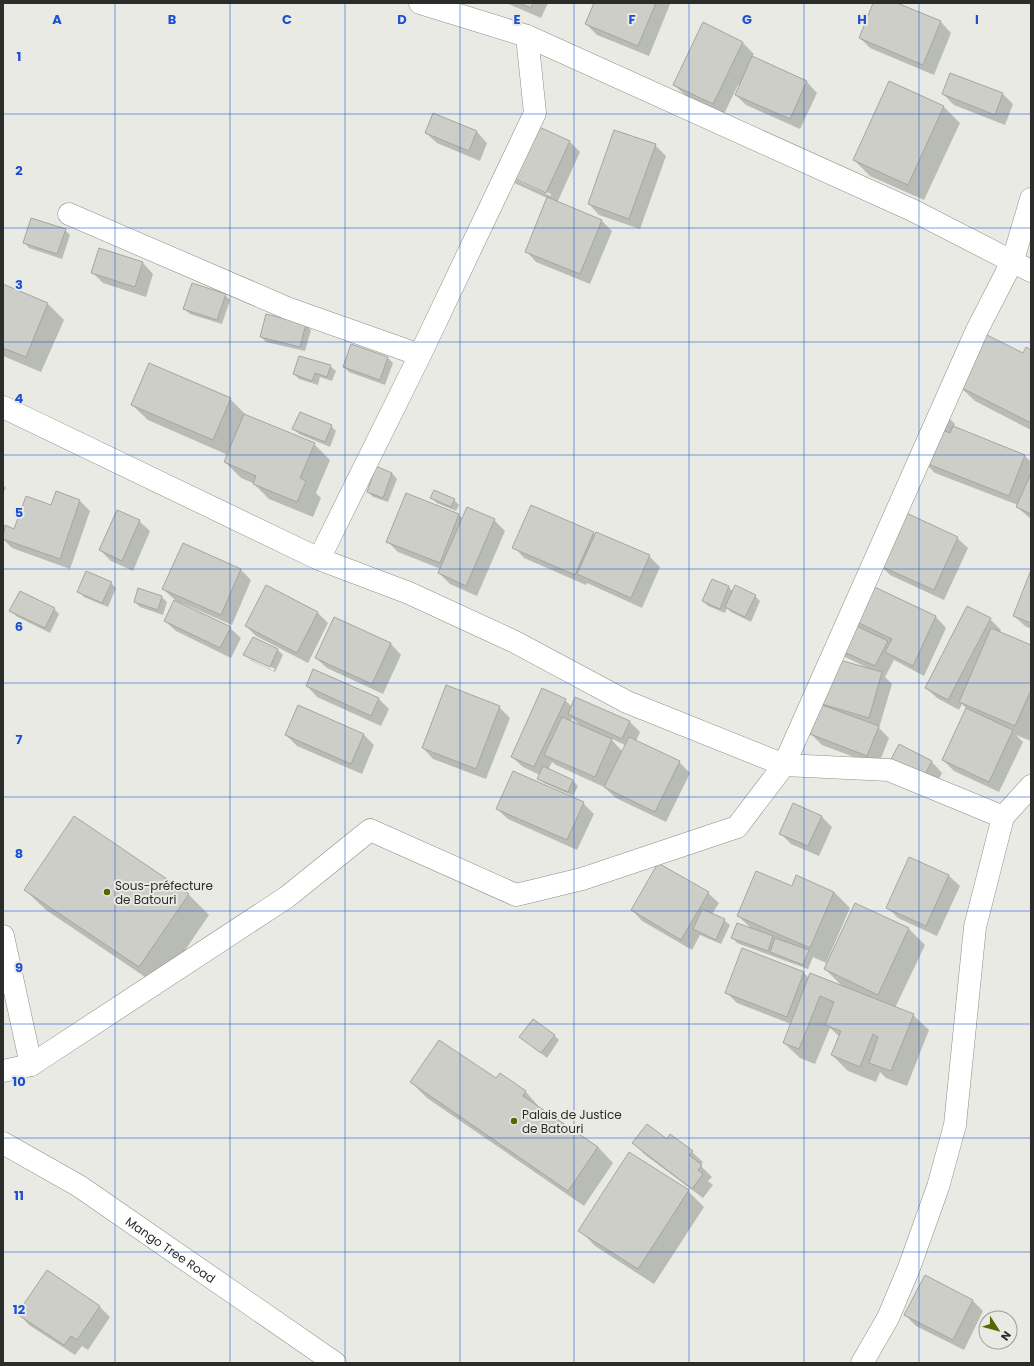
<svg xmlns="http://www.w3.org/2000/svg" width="1034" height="1366" viewBox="0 0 1034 1366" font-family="Poppins,sans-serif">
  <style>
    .shadow { fill: #0003; fill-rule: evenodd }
    .building { fill: #cdcec7; stroke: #a5a6a0 }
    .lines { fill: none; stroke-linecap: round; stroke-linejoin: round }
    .minor-casing { stroke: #8e8f89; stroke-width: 23 }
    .minor { stroke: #fff; stroke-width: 22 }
    .grid { fill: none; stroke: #1d4ed8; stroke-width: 1; stroke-opacity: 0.55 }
    .poi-dot { fill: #5c6505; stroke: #e8eae3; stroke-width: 1.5 }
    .labels { text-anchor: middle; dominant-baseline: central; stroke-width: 4; stroke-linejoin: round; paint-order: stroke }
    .poi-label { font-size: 12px; fill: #2c2d2a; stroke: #e8eae3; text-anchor: start }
    .street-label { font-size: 12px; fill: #2c2d2a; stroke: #e8eae3 }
    .grid-label { font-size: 13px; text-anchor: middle; font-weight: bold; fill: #1d4ed8; stroke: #e8eae3; stroke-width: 4; stroke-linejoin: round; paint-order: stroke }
  </style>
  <rect width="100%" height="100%" fill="#e8eae3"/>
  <!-- shadow -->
  <g class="shadow">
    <polygon points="506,3 548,3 541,18"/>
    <polygon points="595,3 670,3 670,4 649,56 597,35 586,24"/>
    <polygon points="874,3 895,3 941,22 951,33 934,75 870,48 860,38"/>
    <polygon points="703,24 743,43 754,54 752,57 807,82 817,93 800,129 746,105 736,95 740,85 738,85 724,114 685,95 674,85"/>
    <polygon points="890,82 944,107 960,123 924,200 870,176 854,160"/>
    <polygon points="943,94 1003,94 1013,104 1005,125 954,105"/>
    <polygon points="434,115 477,132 487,143 480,161 437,143 426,133"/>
    <path d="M 570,142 L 580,152 L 557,203 L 601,220 L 612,231 L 590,284 L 536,262 L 526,251 L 547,198 L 512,182 L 502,172 ZM 513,176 L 551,194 L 551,196 L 513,179 Z"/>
    <polygon points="655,145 666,156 640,229 599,215 589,204"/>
    <polygon points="65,230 70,235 62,259 29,248 24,242"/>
    <polygon points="100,249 143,263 153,274 146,297 103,283 92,272"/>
    <polygon points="3,285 48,304 64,320 41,372 3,356"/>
    <polygon points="225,295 230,300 222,324 190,314 184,309"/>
    <polygon points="306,325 311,330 305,351 266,342 261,337"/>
    <polygon points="352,346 388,358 393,363 385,385 349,372 344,367"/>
    <polygon points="1031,351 1031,430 975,401 959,386"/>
    <polygon points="149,365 230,399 246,415 314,444 330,460 316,493 321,498 313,517 269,499 253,483 241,478 225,462 228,455 148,420 132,405"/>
    <polygon points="330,366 336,371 332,381 320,377 318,385 299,379 294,374"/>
    <polygon points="938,414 950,419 955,424 954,427 1025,456 1031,462 1031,519 1017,507 1018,505 935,473 924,462"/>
    <polygon points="331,426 336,431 330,447 299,434 293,429"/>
    <polygon points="392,473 397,479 388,502 373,497 368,492"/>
    <polygon points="3,485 6,488 3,493"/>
    <polygon points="407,494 459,515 463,519 494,520 505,531 477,596 450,584 439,573 441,569 398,552 388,542"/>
    <polygon points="432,498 454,500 459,505 456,511 437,503"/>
    <polygon points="80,501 90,511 70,569 12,548 3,539 5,527 15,530 51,506"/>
    <polygon points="139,521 150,531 133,571 111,561 100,550"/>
    <polygon points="593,533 649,556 660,567 642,608 587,583 586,585 524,558 514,547"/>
    <polygon points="957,538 968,548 944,600 890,575 879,564"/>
    <polygon points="240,569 251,580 232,625 182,603 182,605 230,628 241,638 231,658 176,631 165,621 175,600 163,589"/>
    <polygon points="1031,573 1031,629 1025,626 1014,616"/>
    <polygon points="712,580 729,587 733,592 755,596 760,601 751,622 731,612 727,608 725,613 708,606 703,601"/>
    <polygon points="111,583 116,588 108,607 84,597 78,591"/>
    <polygon points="865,583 936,617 946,628 924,676 894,660 885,677 892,684 879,728 889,738 878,766 822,745 811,734 822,707 816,702 868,668 845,657 835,647 859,628 848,617"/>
    <polygon points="266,587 318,613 328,623 308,663 256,636 246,626"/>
    <polygon points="162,597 167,602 163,615 140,607 135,602"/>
    <polygon points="54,609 59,614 50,633 16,616 11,610"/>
    <polygon points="334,618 391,644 401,655 383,694 327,668 316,658"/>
    <polygon points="990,619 1001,630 999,633 1031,646 1031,741 1016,735 1023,742 999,792 954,771 943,760 967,709 962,704 959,710 937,698 926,688"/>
    <path d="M 253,638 L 278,650 L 283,655 L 275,672 L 250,660 L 245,654 ZM 249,656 L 275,669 L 274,671 L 249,659 Z"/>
    <polygon points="307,686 378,698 389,709 381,726 317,697"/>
    <path d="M 565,700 L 572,707 L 630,722 L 640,732 L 636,741 L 679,762 L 690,773 L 666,822 L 616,798 L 604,787 L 556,765 L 552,762 L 548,770 L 573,781 L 578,786 L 573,796 L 544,783 L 539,778 L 540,775 L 523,767 L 512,757 ZM 572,718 L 581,726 L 571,722 ZM 610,738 L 625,745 L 623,752 Z"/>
    <polygon points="499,707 510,718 486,779 433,759 423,748"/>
    <polygon points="286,735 364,735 374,745 362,774 297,746"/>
    <polygon points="899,745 932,762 942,773 929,798"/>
    <polygon points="583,803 594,814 577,850 508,819 497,809"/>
    <polygon points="822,817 832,827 819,856 791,844 780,833"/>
    <polygon points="910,858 949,876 960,886 937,936 898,918 887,907"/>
    <polygon points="797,876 834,892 850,908 826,963 813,957 808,969 737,943 732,937 752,929 738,916 792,888"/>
    <polygon points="25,890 188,894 209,915 160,987 46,910"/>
    <polygon points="708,893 719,903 712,914 724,920 730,925 721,944 700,935 692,950 642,921 632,910"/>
    <polygon points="856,904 909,929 925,945 895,1008 913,1015 929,1030 907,1086 886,1078 880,1072 876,1082 848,1071 832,1055 840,1037 830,1028 815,1064 800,1058 784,1043 791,1024 737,1003 726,992 743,949 804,973 809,978 843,987 825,969"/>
    <polygon points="554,1035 559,1040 547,1058 520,1037"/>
    <polygon points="500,1075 526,1092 541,1109 598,1147 613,1163 584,1206 427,1098 411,1082 496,1080"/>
    <polygon points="667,1140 692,1152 703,1162 700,1165 712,1177 708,1181 713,1185 703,1198 644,1154 634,1143"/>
    <polygon points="688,1191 704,1207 654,1284 595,1246 580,1230"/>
    <polygon points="47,1271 100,1307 110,1317 88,1350 82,1346 75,1355 29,1325 19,1314"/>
    <polygon points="925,1276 973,1301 983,1311 964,1350 916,1326 905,1315"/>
  </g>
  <!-- building -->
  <g class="building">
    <polygon points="519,3 533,3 531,8"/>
    <polygon points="594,3 656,3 638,46 585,24"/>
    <polygon points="873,3 897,3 941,21 923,65 859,38"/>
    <polygon points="703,22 743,42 713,104 673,85"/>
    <polygon points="752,56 807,81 790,119 735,95"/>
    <polygon points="950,73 1003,93 995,115 942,94"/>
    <polygon points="889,81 944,106 908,185 853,160"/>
    <polygon points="433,113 477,131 469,151 425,133"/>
    <polygon points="524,120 570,141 546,193 500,172"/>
    <polygon points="614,130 656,144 629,219 588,204"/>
    <polygon points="547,197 602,220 580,274 525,252"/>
    <polygon points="31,218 66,229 57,254 23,243"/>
    <polygon points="99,248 143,262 135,287 91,273"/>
    <polygon points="192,283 226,294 217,320 183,309"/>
    <polygon points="3,284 48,303 26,357 3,348"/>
    <polygon points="266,314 306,324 300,347 260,337"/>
    <polygon points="985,334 1023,353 1026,347 1031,350 1031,423 958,386"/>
    <polygon points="351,344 388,357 380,380 343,367"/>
    <polygon points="299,356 331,365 327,377 315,373 312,381 293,374"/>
    <polygon points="149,363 231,398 213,440 131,405"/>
    <polygon points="300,412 332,425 325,442 292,429"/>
    <polygon points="244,414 315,443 300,478 306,481 297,502 253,484 256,476 224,462"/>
    <polygon points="953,426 1025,455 1009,496 923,462 937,428 950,433"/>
    <polygon points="376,466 392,473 383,498 367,492"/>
    <polygon points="1031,473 1031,514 1016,507"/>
    <polygon points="434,490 455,499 451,507 430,498"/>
    <polygon points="56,491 80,500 60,559 3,539 5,525 14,529 26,496 51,505"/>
    <polygon points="406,493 459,514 440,563 386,542"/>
    <polygon points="531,505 594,532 575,575 512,548"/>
    <polygon points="467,507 495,519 466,586 438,573"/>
    <polygon points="117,510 140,520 122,561 99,550"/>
    <polygon points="902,511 958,537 934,590 878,565"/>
    <polygon points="596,532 650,555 631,598 577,574"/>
    <polygon points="183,543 241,569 221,615 162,589"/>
    <polygon points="1031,570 1031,623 1013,616"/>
    <polygon points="86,571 112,582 102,603 77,592"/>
    <polygon points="712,579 729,586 720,609 702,601"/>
    <polygon points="864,582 936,616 913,666 885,652 892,639 847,617"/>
    <polygon points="266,585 318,612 297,653 245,626"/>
    <polygon points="735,585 756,595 745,617 725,607"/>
    <polygon points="138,588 162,596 158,610 134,602"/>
    <polygon points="20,591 55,608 45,628 9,611"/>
    <polygon points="174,600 231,627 220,648 164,621"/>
    <polygon points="967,606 991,618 948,700 925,688"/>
    <polygon points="334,617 391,643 372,684 315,658"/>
    <polygon points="846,621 888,641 875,666 833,647"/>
    <polygon points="991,628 1031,645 1031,690 1015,726 959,702"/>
    <polygon points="253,637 278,649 270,667 243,655"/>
    <polygon points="829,657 882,672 869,718 815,702"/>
    <polygon points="313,669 379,698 371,716 306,686"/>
    <polygon points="446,685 500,706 476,769 422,748"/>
    <polygon points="542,688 566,699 534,767 511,757"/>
    <polygon points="575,697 630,721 622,739 568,714"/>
    <polygon points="298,705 364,734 351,764 285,735"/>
    <polygon points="822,705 879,726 867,756 810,734"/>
    <polygon points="966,708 1013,730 989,782 942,760"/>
    <polygon points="562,717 612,739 595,777 544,755"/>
    <polygon points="629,737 680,761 655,812 604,787"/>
    <polygon points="899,744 932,761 918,788 885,771"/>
    <polygon points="543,766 573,780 568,792 537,779"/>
    <polygon points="513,771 584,802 567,840 496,809"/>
    <polygon points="793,803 822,816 808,846 779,834"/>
    <polygon points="74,816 189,894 139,967 24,890"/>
    <polygon points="909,857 949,875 926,926 886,908"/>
    <polygon points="658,863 709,892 681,940 631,910"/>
    <polygon points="756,871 792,886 796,875 834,892 810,948 737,916"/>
    <polygon points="855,903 909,928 878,995 824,969"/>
    <polygon points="702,909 725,919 716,940 693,929"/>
    <polygon points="737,923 773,936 768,951 731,938"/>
    <polygon points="775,938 809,950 803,965 770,952"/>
    <polygon points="742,948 804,972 787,1017 725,993"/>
    <polygon points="810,973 914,1014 891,1071 869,1063 878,1037 873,1034 860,1067 831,1055 841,1031 825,1025 834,1002 820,996 799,1049 783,1043"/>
    <polygon points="533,1019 555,1035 541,1053 519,1037"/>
    <polygon points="439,1040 496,1078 500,1073 526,1091 523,1096 598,1147 568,1191 410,1082"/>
    <polygon points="647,1124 667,1139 670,1134 693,1151 689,1155 702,1165 698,1170 703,1174 692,1189 632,1143"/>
    <polygon points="629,1152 689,1190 638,1269 578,1231"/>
    <polygon points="47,1270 100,1306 77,1340 71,1336 64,1345 17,1314"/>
    <polygon points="925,1275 973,1300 953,1340 904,1315"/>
  </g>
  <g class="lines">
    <!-- minor casing -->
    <g class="minor-casing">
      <g id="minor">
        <polyline points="420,3 527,36 912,210 1031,271"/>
        <polyline points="69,214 287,308 420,355"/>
        <polyline points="3,407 319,559 409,593 513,641 627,702 784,765 737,827 582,879 516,895 370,830 287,897 31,1065 3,1071"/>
        <polyline points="319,559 420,355 535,113 527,36"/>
        <polyline points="1003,817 889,770 784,765 977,330 1013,260 1031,199"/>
        <polyline points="3,936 31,1065"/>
        <path id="s1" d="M 3,1143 L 79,1186 L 335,1363"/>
        <polyline points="862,1363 888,1318 909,1268 938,1187 955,1125 975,927 1003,817 1031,786"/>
      </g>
    </g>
    <!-- minor -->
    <use href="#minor" class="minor"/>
  </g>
  <!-- grid -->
  <path class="grid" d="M 115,3 L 115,1363M 230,3 L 230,1363M 345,3 L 345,1363M 460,3 L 460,1363M 574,3 L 574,1363M 689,3 L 689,1363M 804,3 L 804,1363M 919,3 L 919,1363M 3,114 L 1031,114M 3,228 L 1031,228M 3,342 L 1031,342M 3,455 L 1031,455M 3,569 L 1031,569M 3,683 L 1031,683M 3,797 L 1031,797M 3,911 L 1031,911M 3,1024 L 1031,1024M 3,1138 L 1031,1138M 3,1252 L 1031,1252"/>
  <!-- markers -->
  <g class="poi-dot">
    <circle cx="107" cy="892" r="4"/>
    <circle cx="514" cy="1121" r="4"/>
  </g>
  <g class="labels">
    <!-- poi labels -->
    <g class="poi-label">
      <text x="115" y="885">Sous-préfecture<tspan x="115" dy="14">de Batouri</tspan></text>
      <text x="522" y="1114">Palais de Justice<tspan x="522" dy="14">de Batouri</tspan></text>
    </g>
    <!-- street labels -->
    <g class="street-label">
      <text stroke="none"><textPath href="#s1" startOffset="199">Mango Tree Road</textPath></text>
    </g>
  </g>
  <g class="grid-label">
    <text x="57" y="24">A</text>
    <text x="172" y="24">B</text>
    <text x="287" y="24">C</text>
    <text x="402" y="24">D</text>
    <text x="517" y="24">E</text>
    <text x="632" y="24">F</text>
    <text x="747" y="24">G</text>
    <text x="862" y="24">H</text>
    <text x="977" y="24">I</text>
    <text x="19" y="61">1</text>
    <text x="19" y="175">2</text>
    <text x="19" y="289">3</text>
    <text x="19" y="403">4</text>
    <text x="19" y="517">5</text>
    <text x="19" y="631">6</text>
    <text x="19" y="744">7</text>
    <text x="19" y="858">8</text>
    <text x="19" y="972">9</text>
    <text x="19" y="1086">10</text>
    <text x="19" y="1200">11</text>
    <text x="19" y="1314">12</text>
  </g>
  <!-- border -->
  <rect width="1034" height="1366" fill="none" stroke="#2c2d2a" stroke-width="8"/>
  <!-- north arrow -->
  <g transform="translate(998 1330) rotate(126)"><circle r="19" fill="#e8eae3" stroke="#9d9e99"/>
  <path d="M0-3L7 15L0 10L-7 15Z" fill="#5c6505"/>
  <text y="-6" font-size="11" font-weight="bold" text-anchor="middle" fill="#2c2d2a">N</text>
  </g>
</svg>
